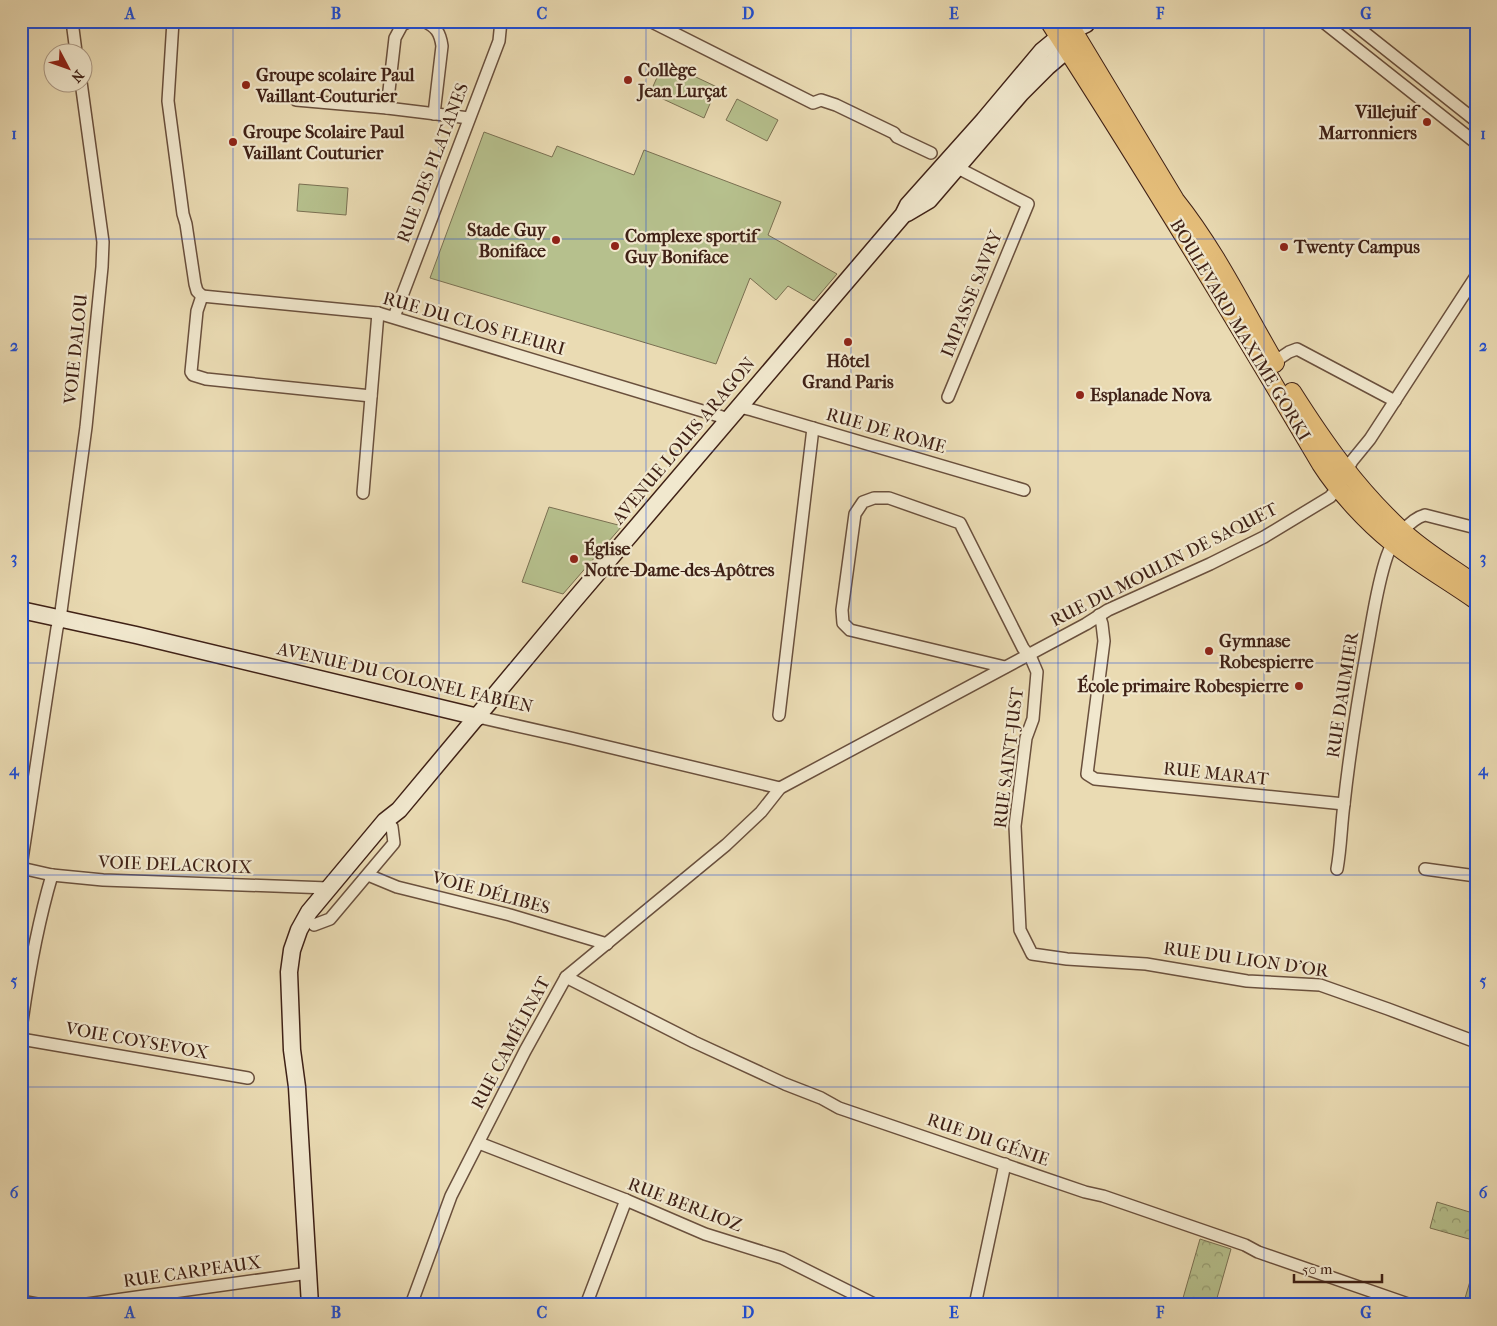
<svg xmlns="http://www.w3.org/2000/svg" width="1497" height="1326" viewBox="0 0 1497 1326" font-family="'IM FELL French Canon',serif">
  <style>
    .park { fill: url(#park-crowns); stroke: #7a7052 }
    .garden { fill: #b6c08d; stroke: #7a7052 }
    .lines { fill: none; stroke-linecap: round; stroke-linejoin: round }
    .street-casing { stroke: #6a503d; stroke-width: 14 }
    .secondary-casing { stroke: #3f2116; stroke-width: 19 }
    .primary-casing { stroke: #3f2116; stroke-width: 20 }
    .street { stroke: #f1e8ce; stroke-width: 11 }
    .secondary { stroke: #f1e8ce; stroke-width: 16 }
    .primary { stroke: #e5be7a; stroke-width: 18 }
    .grid { fill: none; stroke: #1d4ed8; stroke-width: 1; stroke-opacity: 0.55 }
    .poi-dot { fill: #8f2418; stroke: #f1e8ce; stroke-width: 2 }
    .labels { text-anchor: middle; dominant-baseline: central; stroke-width: 4.5; stroke-linejoin: round; paint-order: stroke }
    .poi-label { font-size: 18px; font-weight: bold; fill: #3f2116; stroke: #f1e8ce; text-anchor: start }
    .street-label { font-size: 18px; fill: #3f2116; stroke: #f1e8ce }
    .neatline { fill: none; stroke: #1d4ed8; stroke-width: 2 }
    .grid-label { font-size: 16px; text-anchor: middle; font-weight: bold; fill: #1d4ed8 }
  </style>
  <defs>
    <pattern id="park-crowns" width="20" height="18" patternUnits="userSpaceOnUse" patternTransform="scale(1.25)"><rect width="20" height="18" fill="#b6c08d"/><path d="M2 6a3 3 0 1 1 6 0M12 15a3 3 0 1 1 6 0" fill="none" stroke="#959c72"/></pattern>
  </defs>
  <rect width="100%" height="100%" fill="#eadbb3"/>
  <filter id="stains"><feTurbulence type="fractalNoise" baseFrequency=".004" numOctaves="4"/><feColorMatrix values="0 0 0 0 .2 0 0 0 0 .09 0 0 0 0 .02 0 0 0 .5 -.17"/></filter>
  <radialGradient id="worn" r=".72"><stop offset=".6" stop-color="#630" stop-opacity="0"/><stop offset="1" stop-color="#630" stop-opacity=".3"/></radialGradient>
  <!-- park -->
  <g class="park">
    <polygon points="1437,1202 1476,1214 1476,1241 1430,1228"/>
    <polygon points="1200,1239 1231,1249 1215,1305 1181,1305"/>
    <polygon points="1476,1261 1476,1305 1463,1305"/>
  </g>
  <!-- garden -->
  <g class="garden">
    <polygon points="664,62 717,87 704,118 650,93"/>
    <polygon points="737,99 778,120 767,141 726,120"/>
    <polygon points="484,132 552,157 557,146 634,175 644,150 781,202 768,235 837,274 814,301 788,286 776,300 750,278 716,364 430,278"/>
    <polygon points="299,184 348,188 346,215 297,211"/>
    <polygon points="549,507 622,526 563,594 522,582"/>
  </g>
  <g class="lines">
    <!-- street casing -->
    <g class="street-casing">
      <g id="street">
        <polyline points="72,21 76,52"/>
        <polyline points="173,21 168,101 183,214 186,224 195,284 197,291 202,296"/>
        <path d="M 424,21 C 436,27 440,32 442,46 L 434,114"/>
        <polyline points="650,21 813,103 821,100 836,105 894,133 897,137 931,153"/>
        <polyline points="1322,21 1476,143"/>
        <polyline points="1350,21 1476,121"/>
        <polyline points="296,100 387,108 469,118"/>
        <polyline points="387,108 395,38 402,25 410,21"/>
        <polyline points="202,296 378,313 729,419"/>
        <polyline points="202,296 197,311 191,372 193,375 206,379 371,396"/>
        <polyline points="394,317 499,41 501,21"/>
        <polyline points="1274,362 1289,352 1297,349 1395,401"/>
        <polyline points="948,397 1028,204 952,165"/>
        <polyline points="739,407 752,410 1024,490"/>
        <polyline points="363,493 378,313"/>
        <polyline points="1099,615 1102,624 1104,641 1087,774 1095,779 1344,804"/>
        <polyline points="1005,667 850,630 843,623 842,610 855,514 863,502 874,498 889,498 960,523 1023,648 1031,658 1037,672 1033,719 1026,738 1015,826 1020,930 1032,954 1067,959 1146,964 1247,981 1320,985 1388,1009 1476,1042"/>
        <polyline points="779,715 813,428"/>
        <polyline points="478,717 571,738 780,788"/>
        <polyline points="21,866 57,628 60,619 86,427 102,267 103,242 81,82"/>
        <polyline points="21,868 52,875 103,880 328,888"/>
        <path d="M 1337,869 C 1341,847 1341,826 1344,804 C 1350,749 1359,693 1369,638 C 1374,610 1378,582 1387,556 C 1392,541 1410,519 1425,515 L 1476,528"/>
        <polyline points="1425,869 1476,876"/>
        <polyline points="368,875 397,887 510,915 607,944"/>
        <polyline points="314,925 330,919 394,843 392,827"/>
        <polyline points="566,977 694,1042 785,1084 821,1098 839,1108 1085,1192 1103,1196 1245,1245 1258,1252 1411,1305"/>
        <path d="M 21,1029 C 28,977 37,926 52,875"/>
        <polyline points="21,1039 248,1078"/>
        <polyline points="479,1143 626,1200 705,1234 782,1258 876,1305"/>
        <polyline points="21,1301 42,1305"/>
        <polyline points="80,1305 309,1273"/>
        <polyline points="411,1305 451,1196 525,1051 566,977 726,845 761,812 780,788 1086,624 1108,610 1210,564 1264,537 1330,497 1338,488 1352,461 1370,439 1476,276"/>
        <polyline points="586,1305 626,1200"/>
        <polyline points="975,1305 1005,1164"/>
      </g>
    </g>
    <!-- secondary casing -->
    <g class="secondary-casing">
      <g id="secondary">
        <polyline points="907,213 929,200 1021,93 1047,67 1067,50 1070,37"/>
        <polyline points="21,610 136,635 478,717"/>
        <polyline points="310,1305 297,1087 292,1050 289,972 292,950 299,930 309,912 385,821 399,810 571,604 903,215 908,205 984,120 1042,51 1059,37 1086,24 1088,21"/>
      </g>
    </g>
    <!-- primary casing -->
    <g class="primary-casing">
      <g id="primary">
        <path d="M 1049,21 C 1143,167 1233,315 1321,464 C 1339,492 1367,522 1393,543 C 1419,564 1449,581 1476,600"/>
        <path d="M 1067,21 L 1175,200 C 1215,250 1243,308 1275,363"/>
        <path d="M 1292,392 C 1325,444 1356,488 1401,530 C 1423,551 1451,567 1476,585"/>
      </g>
    </g>
    <!-- street -->
    <use href="#street" class="street"/>
    <!-- secondary -->
    <use href="#secondary" class="secondary"/>
    <!-- primary -->
    <use href="#primary" class="primary"/>
  </g>
  <!-- grid -->
  <path class="grid" d="M 233,21 L 233,1305M 439,21 L 439,1305M 646,21 L 646,1305M 851,21 L 851,1305M 1058,21 L 1058,1305M 1264,21 L 1264,1305M 21,239 L 1476,239M 21,451 L 1476,451M 21,663 L 1476,663M 21,875 L 1476,875M 21,1087 L 1476,1087"/>
  <!-- markers -->
  <g class="poi-dot">
    <circle cx="628" cy="80" r="5"/>
    <circle cx="246" cy="85" r="5"/>
    <circle cx="1427" cy="122" r="5"/>
    <circle cx="233" cy="142" r="5"/>
    <circle cx="556" cy="240" r="5"/>
    <circle cx="615" cy="246" r="5"/>
    <circle cx="1284" cy="247" r="5"/>
    <circle cx="848" cy="342" r="5"/>
    <circle cx="1080" cy="395" r="5"/>
    <circle cx="574" cy="559" r="5"/>
    <circle cx="1209" cy="651" r="5"/>
    <circle cx="1299" cy="686" r="5"/>
  </g>
  <g class="labels">
    <!-- poi labels -->
    <g class="poi-label">
      <text x="638" y="70">Collège<tspan x="638" dy="21">Jean Lurçat</tspan></text>
      <text x="256" y="75">Groupe scolaire Paul<tspan x="256" dy="21">Vaillant-Couturier</tspan></text>
      <text x="1417" y="112" text-anchor="end">Villejuif<tspan x="1417" dy="21">Marronniers</tspan></text>
      <text x="243" y="132">Groupe Scolaire Paul<tspan x="243" dy="21">Vaillant Couturier</tspan></text>
      <text x="546" y="230" text-anchor="end">Stade Guy<tspan x="546" dy="21">Boniface</tspan></text>
      <text x="625" y="236">Complexe sportif<tspan x="625" dy="21">Guy Boniface</tspan></text>
      <text x="1294" y="247">Twenty Campus</text>
      <text x="848" y="361" text-anchor="middle">Hôtel<tspan x="848" dy="21">Grand Paris</tspan></text>
      <text x="1090" y="395">Esplanade Nova</text>
      <text x="584" y="549">Église<tspan x="584" dy="21">Notre-Dame-des-Apôtres</tspan></text>
      <text x="1219" y="641">Gymnase<tspan x="1219" dy="21">Robespierre</tspan></text>
      <text x="1289" y="686" text-anchor="end">École primaire Robespierre</text>
    </g>
    <!-- street labels -->
    <g class="street-label">
      <text transform="translate(433 163) rotate(-69)">RUE DES PLATANES</text>
      <text transform="translate(972 294) rotate(-68)">IMPASSE SAVRY</text>
      <text transform="translate(474 324) rotate(16)">RUE DU CLOS FLEURI</text>
      <text transform="translate(1240 330) rotate(59)">BOULEVARD MAXIME GORKI</text>
      <text transform="translate(76 349) rotate(-84)">VOIE DALOU</text>
      <text transform="translate(886 431) rotate(16)">RUE DE ROME</text>
      <text transform="translate(684 441) rotate(-50)">AVENUE LOUIS ARAGON</text>
      <text transform="translate(1164 565) rotate(-27)">RUE DU MOULIN DE SAQUET</text>
      <text transform="translate(405 678) rotate(13)">AVENUE DU COLONEL FABIEN</text>
      <text transform="translate(1343 695) rotate(-81)">RUE DAUMIER</text>
      <text transform="translate(1009 758) rotate(-83)">RUE SAINT-JUST</text>
      <text transform="translate(1216 774) rotate(6)">RUE MARAT</text>
      <text transform="translate(175 865) rotate(2)">VOIE DELACROIX</text>
      <text transform="translate(491 893) rotate(15)">VOIE DÉLIBES</text>
      <text transform="translate(1246 960) rotate(8)">RUE DU LION D'OR</text>
      <text transform="translate(137 1041) rotate(10)">VOIE COYSEVOX</text>
      <text transform="translate(511 1043) rotate(-62)">RUE CAMÉLINAT</text>
      <text transform="translate(988 1140) rotate(19)">RUE DU GÉNIE</text>
      <text transform="translate(685 1205) rotate(21)">RUE BERLIOZ</text>
      <text transform="translate(192 1272) rotate(-8)">RUE CARPEAUX</text>
    </g>
  </g>
  <!-- margin -->
  <rect width="1497" height="1326" fill="none" stroke="#eadbb3" stroke-width="55"/>
  <!-- north arrow -->
  <g transform="translate(68 68) rotate(131)"><circle r="24" fill="#f1e8ce" stroke="#aa9884"/>
  <path d="M0-4L9 19L0 12L-9 19Z" fill="#8f2418"/>
  <text y="-8" font-size="14" font-weight="bold" text-anchor="middle" fill="#3f2116">N</text>
  </g>
  <!-- scale -->
  <path d="M1294 1274v8h88v-8" fill="none" stroke="#3f2116" stroke-width="2.5"/>
  <text x="1302" y="1274" font-size="15" fill="#3f2116" stroke="#f1e8ce" stroke-width="4" paint-order="stroke">50 m</text>
  <rect x="28" y="28" width="1442" height="1270" class="neatline"/>
  <g class="grid-label">
    <text x="130" y="19">A</text>
    <text x="336" y="19">B</text>
    <text x="542" y="19">C</text>
    <text x="748" y="19">D</text>
    <text x="954" y="19">E</text>
    <text x="1160" y="19">F</text>
    <text x="1366" y="19">G</text>
    <text x="14" y="139">1</text>
    <text x="1483" y="139">1</text>
    <text x="14" y="351">2</text>
    <text x="1483" y="351">2</text>
    <text x="14" y="563">3</text>
    <text x="1483" y="563">3</text>
    <text x="14" y="775">4</text>
    <text x="1483" y="775">4</text>
    <text x="14" y="986">5</text>
    <text x="1483" y="986">5</text>
    <text x="14" y="1198">6</text>
    <text x="1483" y="1198">6</text>
    <text x="130" y="1318">A</text>
    <text x="336" y="1318">B</text>
    <text x="542" y="1318">C</text>
    <text x="748" y="1318">D</text>
    <text x="954" y="1318">E</text>
    <text x="1160" y="1318">F</text>
    <text x="1366" y="1318">G</text>
  </g>
  <rect width="100%" height="100%" filter="url(#stains)"/>
  <rect width="100%" height="100%" fill="url(#worn)"/>
</svg>
